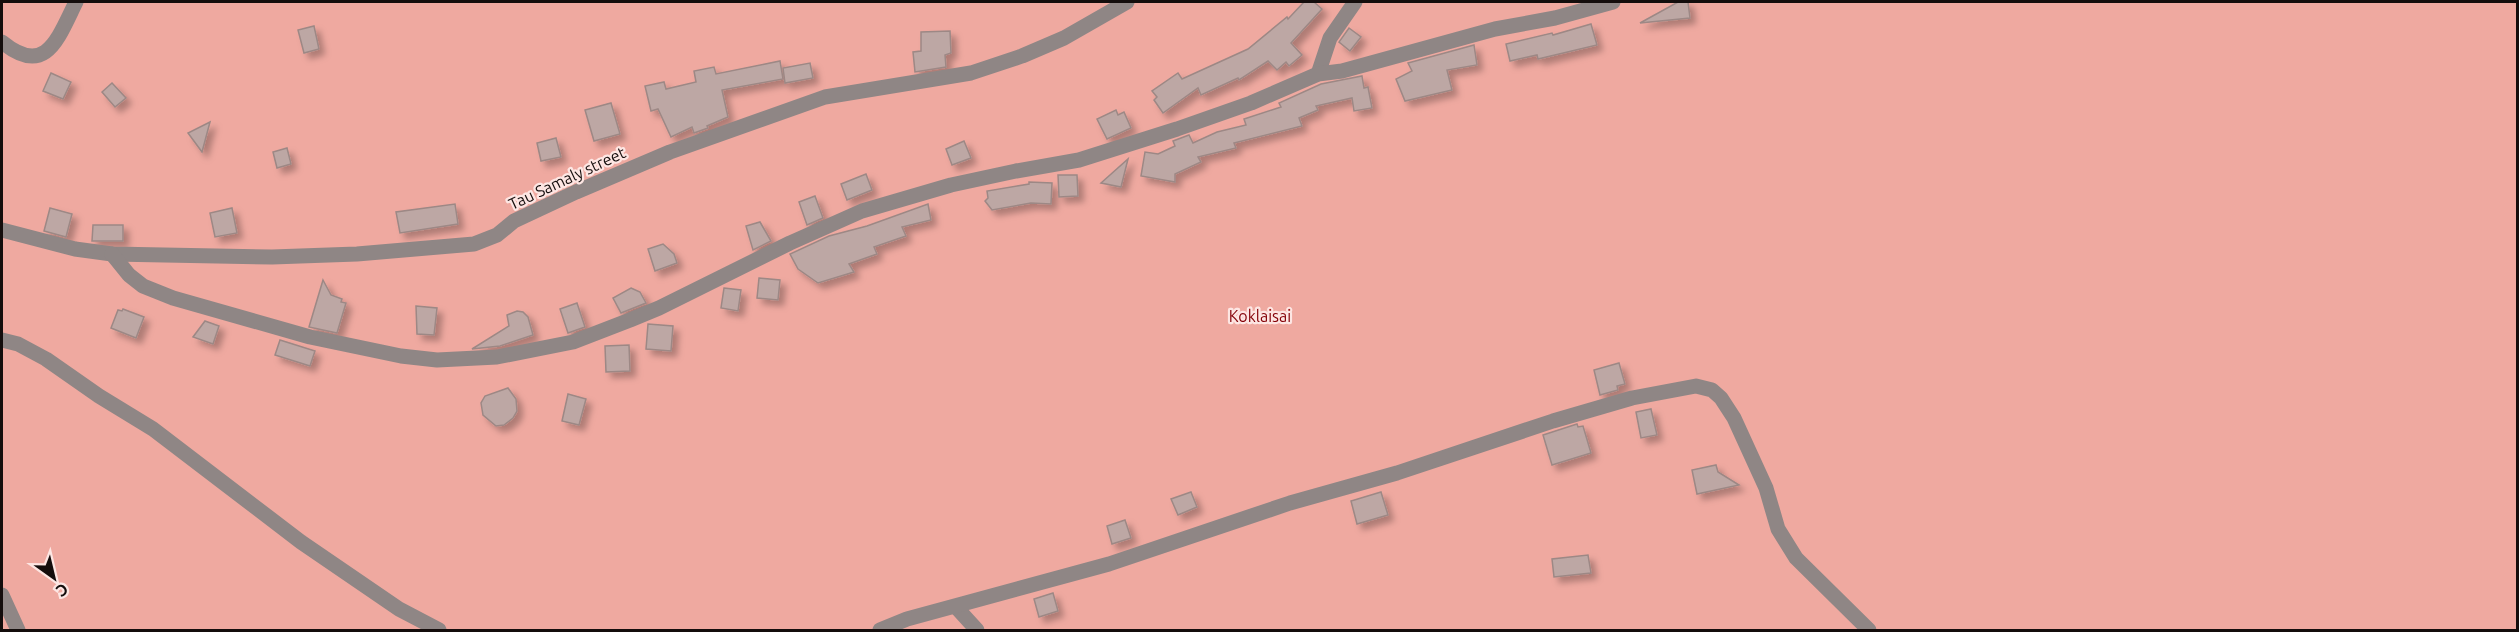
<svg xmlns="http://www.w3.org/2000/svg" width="2519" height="632" viewBox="0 0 2519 632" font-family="Ubuntu,sans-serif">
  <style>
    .green { fill: #efa9a0 }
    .building { fill: #bda7a4; stroke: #9d8885; stroke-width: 1.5; filter: url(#shadow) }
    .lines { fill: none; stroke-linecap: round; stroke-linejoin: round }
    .minor { stroke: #8f8685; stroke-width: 15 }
    .labels { text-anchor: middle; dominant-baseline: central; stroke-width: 4.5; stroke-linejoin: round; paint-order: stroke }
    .street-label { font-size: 16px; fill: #140d0c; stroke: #fde6e3 }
    .park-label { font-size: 16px; fill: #840007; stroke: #fde6e3 }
  </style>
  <defs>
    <filter id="shadow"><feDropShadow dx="5.5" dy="5.5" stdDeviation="3" flood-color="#0004"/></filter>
  </defs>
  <rect width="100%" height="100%" fill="#f0d9d6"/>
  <!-- green -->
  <rect class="green" x="2" y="2" width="2515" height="628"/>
  <!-- building -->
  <g class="building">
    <polygon points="1304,2 1314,2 1322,9 1291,43 1302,55 1289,66 1286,62 1277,70 1268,61 1239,80 1238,78 1201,95 1198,88 1163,113 1154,100 1157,97 1152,91 1178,73 1182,79 1248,49 1287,17 1288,19"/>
    <polygon points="1678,2 1688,2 1690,18 1640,23"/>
    <polygon points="1591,24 1597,45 1538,59 1537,55 1510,61 1506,44 1552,33 1553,35"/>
    <polygon points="314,26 319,49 304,53 298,30"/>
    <polygon points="1349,28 1361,37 1350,51 1339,42"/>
    <polygon points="950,31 951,53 945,55 946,67 915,72 913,52 921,51 921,32"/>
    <polygon points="1474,45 1477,65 1447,70 1452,90 1405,101 1396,79 1412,71 1408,63"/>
    <polygon points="780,61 783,79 722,90 728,117 707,126 708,128 694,133 692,127 671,137 658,109 651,111 645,86 664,82 666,89 696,82 694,71 714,67 716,74"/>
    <polygon points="810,63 813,78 785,83 783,68"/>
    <polygon points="51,73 71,82 63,99 43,91"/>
    <polygon points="1362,76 1364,88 1368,87 1372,108 1354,111 1352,98 1316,106 1318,110 1299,118 1302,126 1234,143 1236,148 1198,157 1201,162 1175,174 1175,182 1141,176 1145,152 1158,154 1175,146 1173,141 1189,135 1193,143 1217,132 1246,125 1244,119 1281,107 1279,103 1321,84"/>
    <polygon points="112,83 126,98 115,107 102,92"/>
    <polygon points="611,103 620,134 594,141 585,110"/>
    <polygon points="1116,110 1118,115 1124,112 1131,128 1107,139 1097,119"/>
    <polygon points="210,122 202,152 188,133"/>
    <polygon points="556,138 561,157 541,161 537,143"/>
    <polygon points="964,141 971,158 952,165 946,149"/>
    <polygon points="287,148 291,164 277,168 273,152"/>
    <polygon points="1128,159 1121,187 1101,183"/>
    <polygon points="866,174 872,190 847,200 841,184"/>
    <polygon points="1058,175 1077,175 1078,196 1059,197"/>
    <polygon points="1029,182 1052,183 1051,204 1031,203 992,210 985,201 988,198 987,191 1029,184"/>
    <polygon points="815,196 823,218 807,225 799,202"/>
    <polygon points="455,204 458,224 400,233 396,212"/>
    <polygon points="928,204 931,220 902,227 906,236 874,247 877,254 849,264 854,272 818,283 798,269 790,254 829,236 867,226"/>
    <polygon points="50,208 72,214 66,237 44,231"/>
    <polygon points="232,208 237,233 215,237 210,213"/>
    <polygon points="760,222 771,241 753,250 746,226"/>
    <polygon points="93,225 123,225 123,241 92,241"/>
    <polygon points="663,244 674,254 677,263 655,271 648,249"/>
    <polygon points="759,278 780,280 778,300 757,298"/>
    <polygon points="323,280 331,295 342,299 341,302 346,303 337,333 309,327"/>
    <polygon points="631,288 640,292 646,303 621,313 613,298"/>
    <polygon points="724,288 741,290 738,311 721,308"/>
    <polygon points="577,303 585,327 568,333 560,309"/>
    <polygon points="416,306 437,308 434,335 417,334"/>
    <polygon points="123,309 144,317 136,338 111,328 118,310 122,311"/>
    <polygon points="517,311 523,312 528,317 533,335 500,346 472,349 509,326 507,315"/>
    <polygon points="205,321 219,326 213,344 193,337"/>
    <polygon points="648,324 673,326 671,351 646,349"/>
    <polygon points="280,340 315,351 310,366 275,355"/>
    <polygon points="629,345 630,371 606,372 605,346"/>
    <polygon points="1619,363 1625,384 1617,386 1618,390 1600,395 1594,370"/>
    <polygon points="508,388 516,399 517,411 513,418 504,425 496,426 483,415 481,403 485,396"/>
    <polygon points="568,394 586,399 579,425 562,421"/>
    <polygon points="1651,409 1657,435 1641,438 1636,412"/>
    <polygon points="1577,424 1578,427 1583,426 1591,453 1552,465 1543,435"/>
    <polygon points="1716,465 1718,472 1739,485 1697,494 1692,470"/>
    <polygon points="1191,492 1197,507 1178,515 1171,499"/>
    <polygon points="1381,492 1388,515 1357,524 1351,501"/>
    <polygon points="1125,520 1131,538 1112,544 1107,526"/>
    <polygon points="1588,555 1591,573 1554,577 1552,559"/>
    <polygon points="1053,593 1058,611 1039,617 1034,599"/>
  </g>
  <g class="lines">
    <!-- minor -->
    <g class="minor">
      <path d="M 2,42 C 46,78 58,38 76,2"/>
      <polyline points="1318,74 1330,38 1355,2"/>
      <polyline points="2,230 75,249 112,254 272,257 357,254 474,244 497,235 514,221 576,192 670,152 825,97 971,73 1022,56 1064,38 1127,2"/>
      <polyline points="112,254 129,275 143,286 173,298 310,337 401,356 437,360 497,357 573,342 630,320 659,308 790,243 862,211 951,185 1016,171 1079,160 1177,129 1251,103 1318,74 1342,71 1495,29 1555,18 1613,2"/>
      <polyline points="2,340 18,344 46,359 99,396 153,429 301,542 399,609 439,630"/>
      <polyline points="2,595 18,630"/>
      <polyline points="956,607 977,630"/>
      <polyline points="880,630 907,619 1109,564 1290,503 1397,473 1553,421 1632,398 1696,386 1712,390 1721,398 1734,418 1766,488 1778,529 1796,558 1869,630"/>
    </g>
  </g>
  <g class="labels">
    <!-- street labels -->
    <g class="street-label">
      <text transform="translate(567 178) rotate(-25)">Tau Samaly street</text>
    </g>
    <!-- park labels -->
    <g class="park-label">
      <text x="1260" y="316">Koklaisai</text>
    </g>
  </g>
  <!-- border -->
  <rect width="2519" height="632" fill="none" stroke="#140d0c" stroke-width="6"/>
  <!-- north arrow -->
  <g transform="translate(54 578) rotate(146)" stroke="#fde6e3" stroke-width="4.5" paint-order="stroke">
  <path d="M0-4.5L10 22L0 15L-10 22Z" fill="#140d0c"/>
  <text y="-9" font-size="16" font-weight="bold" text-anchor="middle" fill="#140d0c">С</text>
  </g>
</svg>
